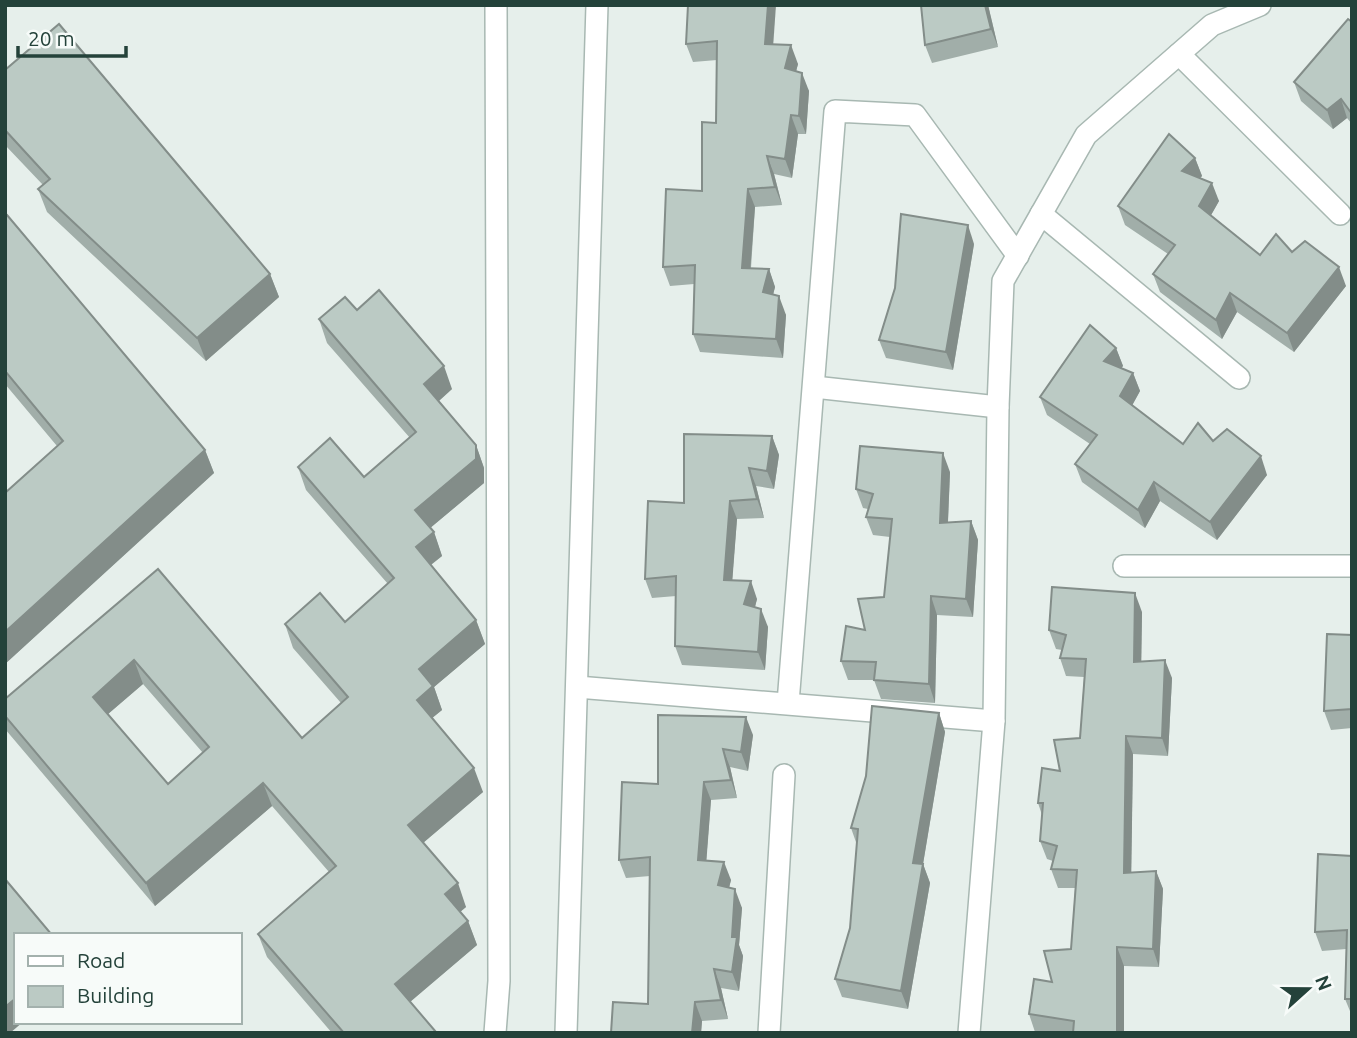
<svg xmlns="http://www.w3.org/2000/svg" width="1357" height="1038" viewBox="0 0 1357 1038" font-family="Ubuntu,sans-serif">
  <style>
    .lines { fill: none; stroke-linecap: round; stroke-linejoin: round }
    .minor-casing { stroke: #a8b8b2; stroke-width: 24 }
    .minor { stroke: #fff; stroke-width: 21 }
    .wall { fill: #a1aea9; fill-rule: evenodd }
    .shaded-wall { fill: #838d89 }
    .building { fill: #bbcac4; stroke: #838d89; stroke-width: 2; fill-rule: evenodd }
  </style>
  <rect width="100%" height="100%" fill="#e6efeb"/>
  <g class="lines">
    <!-- minor casing -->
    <g class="minor-casing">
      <g id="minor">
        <polyline points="1179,54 1340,214"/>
        <polyline points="1041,214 1239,378"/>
        <polyline points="814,387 998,407"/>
        <polyline points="1124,566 1352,566"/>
        <polyline points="577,687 994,721"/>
        <polyline points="788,703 835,111 915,115 1018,256"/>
        <polyline points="495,1033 499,981 496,5"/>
        <polyline points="566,1033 597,5"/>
        <polyline points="769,1033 784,775"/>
        <polyline points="969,1033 994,721 998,407 1003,281 1086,135 1212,25 1260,5"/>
      </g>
    </g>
    <!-- minor -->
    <use href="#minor" class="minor"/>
  </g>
  <!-- wall -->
  <g class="wall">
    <polygon points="688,5 773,44 798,64 796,71 809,91 806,134 798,134 792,178 774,174 782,205 755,207 751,268 769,269 775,287 773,295 786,315 783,358 700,352 693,334 694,284 670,286 663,267 702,191 716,123 717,60 693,62 686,44"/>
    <polygon points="988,5 998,47 932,63 925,45"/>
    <polygon points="1352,22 1352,124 1347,118 1333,129 1301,101 1294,82"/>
    <polygon points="5,70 270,274 279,297 206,361 47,212 38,189 43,185 5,145"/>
    <polygon points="1195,158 1202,176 1200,178 1219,201 1211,215 1260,255 1292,252 1346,286 1294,352 1237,312 1222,339 1160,292 1153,274 1168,254 1125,225 1118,206"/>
    <polygon points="5,216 205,450 214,473 5,664 5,493 57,446 5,384"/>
    <polygon points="974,244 953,370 886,358 879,340"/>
    <path d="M 319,319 L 452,389 L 439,401 L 476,445 L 484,468 L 484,483 L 430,528 L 434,532 L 442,556 L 431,565 L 476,620 L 485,644 L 434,687 L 442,710 L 432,718 L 483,792 L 423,843 L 466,907 L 460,912 L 468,921 L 477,945 L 410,1002 L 437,1033 L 332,1033 L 267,957 L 258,934 L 329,872 L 272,806 L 155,906 L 5,729 L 5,699 L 158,569 L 302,738 L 341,703 L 293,648 L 285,624 L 345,622 L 388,584 L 306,490 L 298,467 L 364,477 L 410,438 L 327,343 ZM 143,684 L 203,753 L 168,784 L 108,714 Z"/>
    <polygon points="1116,348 1123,366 1121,368 1133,373 1140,391 1132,405 1183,444 1213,441 1267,475 1217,540 1160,501 1145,528 1082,482 1075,464 1090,444 1047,415 1040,397"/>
    <polygon points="772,436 779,455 774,489 756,486 764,518 737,519 732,580 757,599 755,607 768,627 765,670 682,665 675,646 676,596 652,598 645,579 684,503"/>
    <polygon points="950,472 948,523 971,521 978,540 973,617 937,615 935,703 881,699 874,680 848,680 841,661 865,630 884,597 890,537 873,535 866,517 868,509 863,508 856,489"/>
    <polygon points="1142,612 1141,662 1172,678 1168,756 1133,754 1131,873 1156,871 1163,889 1159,967 1124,966 1124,1033 1035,1032 1029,1014 1052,982 1071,949 1075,888 1058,888 1051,869 1053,861 1047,859 1040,841 1042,815 1038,803 1060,771 1080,738 1084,677 1066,676 1060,658 1062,650 1056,649 1049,630"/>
    <polygon points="1352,635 1352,728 1331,730 1324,711"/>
    <polygon points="939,713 945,732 923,864 930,883 908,1009 842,997 835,979 850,928 857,845 851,828"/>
    <polygon points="658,715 753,735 748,771 730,767 737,798 711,800 706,861 731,880 729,888 742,908 739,945 743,956 739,991 721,988 728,1019 702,1021 701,1033 611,1033 648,1004 650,876 626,878 619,860 658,784"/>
    <polygon points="1352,856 1352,1016 1345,999 1346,949 1322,951 1315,932"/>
  </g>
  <!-- shaded-wall -->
  <g class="shaded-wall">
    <polygon points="768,5 776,5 772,62 765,44"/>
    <polygon points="985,5 988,5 998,47 991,29"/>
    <polygon points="791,45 798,64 792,87 785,68"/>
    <polygon points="802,73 809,91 806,134 799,116"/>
    <polygon points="1341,99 1347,118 1333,129 1327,110"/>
    <polygon points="791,115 798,134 792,178 785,159"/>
    <polygon points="767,156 774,174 782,205 775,187"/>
    <polygon points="1195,158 1202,176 1189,190 1182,171"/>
    <polygon points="1212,183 1219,201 1206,224 1199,206"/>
    <polygon points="748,189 755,207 749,286 742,268"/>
    <polygon points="968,225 974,244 953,370 946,352"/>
    <polygon points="1339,267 1346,286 1294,352 1287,333"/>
    <polygon points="769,269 775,287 769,310 763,292"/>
    <polygon points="270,274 279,297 206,361 197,338"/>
    <polygon points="1230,293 1237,312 1222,339 1216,320"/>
    <polygon points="779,296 786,315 783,358 776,339"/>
    <polygon points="1116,348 1123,366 1111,380 1104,361"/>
    <polygon points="444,366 452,389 432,407 424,384"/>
    <polygon points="1133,373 1140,391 1127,415 1120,396"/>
    <polygon points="772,436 779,455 774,489 767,471"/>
    <polygon points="476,445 484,468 484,483 423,534 415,510"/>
    <polygon points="205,450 214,473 5,664 5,632"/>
    <polygon points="943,453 950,472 947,542 940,523"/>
    <polygon points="1261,456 1267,475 1217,540 1210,522"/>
    <polygon points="749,468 756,486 764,518 757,499"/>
    <polygon points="1154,482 1160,501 1145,528 1138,510"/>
    <polygon points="730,501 737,519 731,598 724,580"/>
    <polygon points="971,521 978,540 973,617 966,599"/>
    <polygon points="434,532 442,556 424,570 416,547"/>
    <polygon points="751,581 757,599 751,622 744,604"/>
    <polygon points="1135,593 1142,612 1141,681 1134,662"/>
    <polygon points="931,596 937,615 935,703 929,684"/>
    <polygon points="761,609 768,627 765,670 758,652"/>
    <polygon points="476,620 485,644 434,687 442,710 426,723 417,700 419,669"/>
    <polygon points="134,660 143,684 101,720 93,697"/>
    <polygon points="1165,660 1172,678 1168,756 1162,738"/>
    <polygon points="939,713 945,732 923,864 930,883 908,1009 901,991 913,863"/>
    <polygon points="746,717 753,735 748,771 741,752"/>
    <polygon points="1126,736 1133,754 1131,892 1124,873"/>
    <polygon points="723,749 730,767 737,798 731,780"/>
    <polygon points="474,768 483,792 417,848 408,825"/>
    <polygon points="704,782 711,800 705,879 698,860"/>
    <polygon points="263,783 272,806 155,906 146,883"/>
    <polygon points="724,862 731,880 725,903 718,885"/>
    <polygon points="1156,871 1163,889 1159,967 1153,949"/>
    <polygon points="458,883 466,907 454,917 445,894"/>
    <polygon points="735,889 742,908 739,945 743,956 739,991 732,972 732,937"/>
    <polygon points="468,921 477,945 404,1007 395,984"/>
    <polygon points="1117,947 1124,966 1124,1033 1117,1033"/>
    <polygon points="714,969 721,988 728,1019 721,1000"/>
    <polygon points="16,998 16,1022 23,1022 10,1033 5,1033 5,1007"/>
    <polygon points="695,1002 702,1021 701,1033 692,1033"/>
  </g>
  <!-- building -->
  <g class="building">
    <polygon points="688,5 768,5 765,44 791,45 785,68 802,73 799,116 791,115 785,159 767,156 775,187 748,189 742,268 769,269 763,292 779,296 776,339 693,334 695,265 663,267 666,189 702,191 702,122 716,123 717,41 686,44"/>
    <polygon points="921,5 985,5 991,29 925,45"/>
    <polygon points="1348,19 1352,22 1352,114 1341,99 1327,110 1294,82"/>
    <polygon points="59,24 270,274 197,338 38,189 50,179 5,130 5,70"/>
    <polygon points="1169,134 1195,158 1182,171 1212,183 1199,206 1260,255 1276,234 1292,252 1305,241 1339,267 1287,333 1230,293 1216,320 1153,274 1175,245 1118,206"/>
    <polygon points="901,214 968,225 946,352 879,340 895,288"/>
    <polygon points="7,215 205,450 5,632 5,493 63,441 5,371 5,216"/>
    <path d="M 379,290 L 444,366 L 424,384 L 476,445 L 476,459 L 415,510 L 434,532 L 416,547 L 476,620 L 419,669 L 433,686 L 417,700 L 474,768 L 408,825 L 458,883 L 445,894 L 468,921 L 395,984 L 436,1032 L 435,1033 L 344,1033 L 258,934 L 336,866 L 263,783 L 146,883 L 5,716 L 5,699 L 158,569 L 302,738 L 348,697 L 285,624 L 320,593 L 345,622 L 394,578 L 298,467 L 330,438 L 364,477 L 416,432 L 319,319 L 345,297 L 357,310 ZM 134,660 L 209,747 L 168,784 L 93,697 Z"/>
    <polygon points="1090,325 1116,348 1104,361 1133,373 1120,396 1183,444 1198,423 1213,441 1227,429 1261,456 1210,522 1154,482 1138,510 1075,464 1097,435 1040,397"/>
    <polygon points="684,434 772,436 767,471 749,468 757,499 730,501 724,580 751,581 744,604 761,609 758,652 675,646 676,576 645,579 648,501 684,503"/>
    <polygon points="860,446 943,453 940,523 971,521 966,599 931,596 929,684 874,680 876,662 841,661 846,626 865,630 858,599 884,597 892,519 866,517 873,494 856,489"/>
    <polygon points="1052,587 1135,593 1134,662 1165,660 1162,738 1126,736 1124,873 1156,871 1153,949 1117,947 1117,1033 1073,1033 1074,1021 1029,1014 1034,979 1052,982 1044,951 1071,949 1077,870 1051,869 1057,846 1040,841 1043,803 1038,803 1042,768 1060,771 1054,740 1080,738 1086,659 1060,658 1066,635 1049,630"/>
    <polygon points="1327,634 1352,635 1352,709 1324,711"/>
    <polygon points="872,706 939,713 913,863 923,864 901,991 835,979 850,928 858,829 851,828 866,776"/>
    <polygon points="658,715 746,717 741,752 723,749 731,780 704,782 698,860 724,862 718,885 735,889 732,937 737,937 732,972 714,969 721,1000 695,1002 692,1033 611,1033 613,1002 648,1004 650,857 619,860 622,782 658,784"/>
    <polygon points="1318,854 1352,856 1352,999 1345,999 1347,930 1315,932"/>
    <polygon points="5,879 52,935 16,935 16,998 5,1007"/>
  </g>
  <!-- border -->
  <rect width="1357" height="1038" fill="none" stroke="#24423a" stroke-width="14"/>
  <!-- legend -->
  <rect x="14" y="933" width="228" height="91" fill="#f7fbf9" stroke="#a3b1ad" stroke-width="2"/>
  <rect x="28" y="956" width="35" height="10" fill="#ffffff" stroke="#a3b1ad" stroke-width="2"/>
  <text x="77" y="968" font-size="21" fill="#24423a">Road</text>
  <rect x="28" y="986" width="35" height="21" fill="#bbcac4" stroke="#a3b1ad" stroke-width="2"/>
  <text x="77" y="1003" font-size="21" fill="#24423a">Building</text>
  <!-- north arrow -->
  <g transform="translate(1308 989) rotate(69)" stroke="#f7fbf9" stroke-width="5" paint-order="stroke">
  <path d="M0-5L12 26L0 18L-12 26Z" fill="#24423a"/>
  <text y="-10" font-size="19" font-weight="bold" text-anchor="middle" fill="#24423a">N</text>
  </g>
  <!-- scale -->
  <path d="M18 46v10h108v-10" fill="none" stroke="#24423a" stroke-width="3.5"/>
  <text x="28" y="46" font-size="21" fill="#24423a" stroke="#f7fbf9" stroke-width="5" paint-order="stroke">20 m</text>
</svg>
